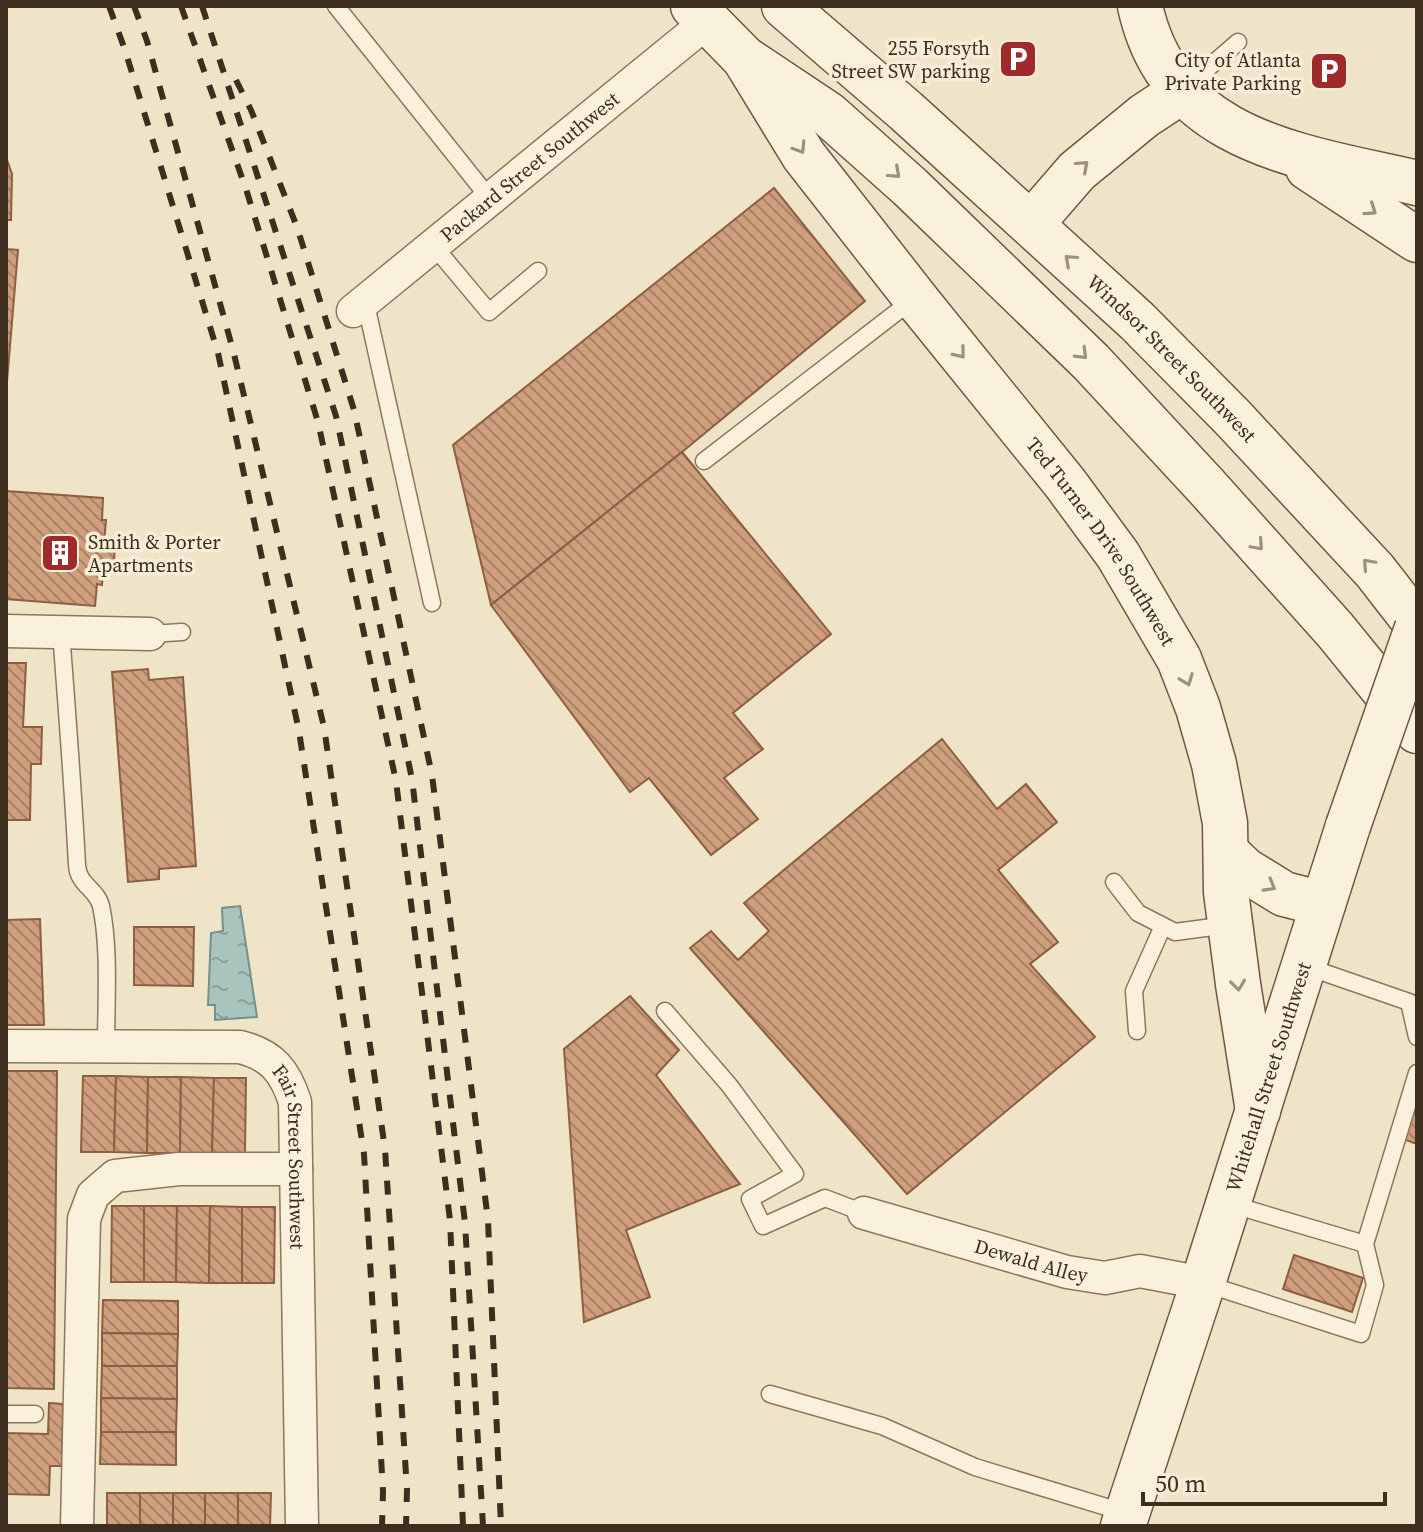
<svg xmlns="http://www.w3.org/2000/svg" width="1423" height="1532" font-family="'Source Serif 4',serif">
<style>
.water{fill:url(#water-ripples);stroke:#6f938a;stroke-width:2}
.building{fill:url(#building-back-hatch);stroke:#8d5f41;stroke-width:2}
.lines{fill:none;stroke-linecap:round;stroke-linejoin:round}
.lane-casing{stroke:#8d765c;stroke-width:19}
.street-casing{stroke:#8d765c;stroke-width:35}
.secondary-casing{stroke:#6f573f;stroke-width:47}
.lane{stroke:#faf1dc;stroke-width:16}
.street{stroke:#faf1dc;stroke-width:32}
.secondary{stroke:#faf1dc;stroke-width:44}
.rail{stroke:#3d2e20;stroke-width:6;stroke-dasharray:14 14;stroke-linecap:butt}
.secondary-bridge-casing{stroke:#6f573f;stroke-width:47;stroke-linecap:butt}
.secondary-bridge{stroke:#faf1dc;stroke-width:44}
.oneway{stroke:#9c907e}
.labels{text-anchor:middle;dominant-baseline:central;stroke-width:7;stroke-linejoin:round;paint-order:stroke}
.poi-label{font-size:20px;fill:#3d2e20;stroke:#f7eed8;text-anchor:end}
.street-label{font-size:20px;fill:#3d2e20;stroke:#f7eed8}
</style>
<defs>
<pattern id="water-ripples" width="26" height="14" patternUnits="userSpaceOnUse" patternTransform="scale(2)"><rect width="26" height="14" fill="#a9c4bc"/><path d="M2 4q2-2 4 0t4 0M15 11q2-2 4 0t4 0" fill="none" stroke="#8ba098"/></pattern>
<pattern id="building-back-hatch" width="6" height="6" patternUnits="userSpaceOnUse" patternTransform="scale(2)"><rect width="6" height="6" fill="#cf9f7d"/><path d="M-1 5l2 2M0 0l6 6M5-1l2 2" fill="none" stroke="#a98266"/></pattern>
</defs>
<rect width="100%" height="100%" fill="#f0e4c8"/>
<!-- water -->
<polygon class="water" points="240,906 257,1017 215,1020 215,1005 208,1005 211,933 223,931 222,908"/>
<!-- building -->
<g class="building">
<polygon points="6,157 12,174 11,220 6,220"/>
<polygon points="774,188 865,301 682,452 491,605 453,445"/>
<polygon points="6,249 18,250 6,394"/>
<polygon points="682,452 831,634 733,713 763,749 724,778 758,819 711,855 649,778 630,792 491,605"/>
<polygon points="6,491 103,498 102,520 106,520 104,543 115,543 114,563 104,562 102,585 97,584 95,606 6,599"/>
<polygon points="6,663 26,663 23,727 42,727 41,764 31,764 30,820 6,820"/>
<polygon points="148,669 149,680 183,677 196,866 159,869 159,879 128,882 112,672"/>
<polygon points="942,739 997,809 1026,784 1057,822 998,870 1058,942 1030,964 1095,1037 907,1194 690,948 711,931 738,960 769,931 744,903"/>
<polygon points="40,919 44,1025 6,1025 6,920"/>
<polygon points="134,927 194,927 193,986 134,985"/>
<polygon points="630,996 679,1050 656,1075 740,1184 626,1230 650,1297 584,1322 564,1049"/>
<polygon points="6,1071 57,1071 54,1389 6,1388"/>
<polygon points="83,1076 116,1076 114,1152 81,1152"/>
<polygon points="116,1076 148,1077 147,1153 114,1152"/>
<polygon points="148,1077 181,1077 180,1153 147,1153"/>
<polygon points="181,1077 214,1078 212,1153 180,1153"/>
<polygon points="214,1078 246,1078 245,1154 212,1153"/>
<polygon points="1414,1105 1417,1106 1417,1144 1403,1139"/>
<polygon points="112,1206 144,1206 144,1282 111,1282"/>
<polygon points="144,1206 177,1206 176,1282 144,1282"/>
<polygon points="177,1206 210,1206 209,1283 176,1282"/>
<polygon points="210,1206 242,1207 242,1283 209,1283"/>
<polygon points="242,1207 275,1207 274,1283 242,1283"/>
<polygon points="1294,1255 1363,1278 1352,1312 1283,1289"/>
<polygon points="103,1300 178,1301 178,1334 102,1333"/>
<polygon points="102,1333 178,1334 177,1366 102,1366"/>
<polygon points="102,1366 177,1366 177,1399 101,1398"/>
<polygon points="101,1398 177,1399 176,1432 101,1432"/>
<polygon points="49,1403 63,1404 62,1466 50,1466 49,1495 6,1494 6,1433 48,1434"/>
<polygon points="101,1432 176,1432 176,1465 100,1464"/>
<rect x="107" y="1493" width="33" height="33"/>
<rect x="140" y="1493" width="33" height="33"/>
<rect x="173" y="1493" width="32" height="33"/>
<rect x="205" y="1493" width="33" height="33"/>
<polygon points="238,1493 271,1493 270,1526 238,1526"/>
</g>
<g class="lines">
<!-- lane casing -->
<g class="lane-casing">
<g id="lane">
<polyline points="336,6 490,199"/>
<polyline points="1185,88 1238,42"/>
<polyline points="433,245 489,312 538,271"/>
<polyline points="365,300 432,603"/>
<polyline points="704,461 915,298"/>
<path d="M61,632c6,78 12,155 16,233 1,20 20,24 24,41 9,41 5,98 5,141"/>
<polyline points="150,634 182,632"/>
<polyline points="1114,882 1138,913 1175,932 1228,925"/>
<polyline points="1305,966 1409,1002 1417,1037"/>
<polyline points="665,1011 729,1085 795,1174 750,1199 763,1226 825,1198 864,1213"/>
<polyline points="1137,1031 1134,991 1163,926"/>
<polyline points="1230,1204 1365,1244"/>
<polyline points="1203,1283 1361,1334 1375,1285 1365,1244 1417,1073"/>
<polyline points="770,1394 882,1426 975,1467 1126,1513"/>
<polyline points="6,1414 35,1414"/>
</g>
</g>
<!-- street casing -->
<g class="street-casing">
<g id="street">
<path id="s1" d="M353,311l354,-289"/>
<polyline points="6,631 150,634"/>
<path id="s2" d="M6,1046l234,1c32,8 45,24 55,55l7,424"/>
<path id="s3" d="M864,1213l203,59 38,6 35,-7 63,12"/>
<polyline points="77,1526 84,1219 93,1195 115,1176 179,1169 296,1169"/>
</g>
</g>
<!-- secondary casing -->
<g class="secondary-casing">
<g id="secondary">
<polyline points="693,6 744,58 828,114 910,187 1091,362 1206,486 1335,630 1417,731"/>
<path id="s4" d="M784,6l122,105 231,210 96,97 142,153 42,54"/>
<path d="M1140,6c30,138 162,150 277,177"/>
<path id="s5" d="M744,58l60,98 116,148 145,179 53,72 61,104 19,49 16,56 11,59 1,69 12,92 20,127"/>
<polyline points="1308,168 1417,240"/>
<polyline points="1031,224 1077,171 1144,116 1182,91"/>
<polyline points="1226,852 1245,870 1284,894 1323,904"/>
<path id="s6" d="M1123,1526l80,-243 145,-457"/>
</g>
</g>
<!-- lane -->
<use href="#lane" class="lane"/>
<!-- street -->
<use href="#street" class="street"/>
<!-- secondary -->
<use href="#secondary" class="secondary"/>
<!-- rail -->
<g class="rail">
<polyline points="109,6 125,50 218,353 299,731 364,1154 383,1492 382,1526"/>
<polyline points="134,6 147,41 233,350 324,727 385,1149 407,1490 406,1526"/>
<polyline points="181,6 246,189 318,422 396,781 450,1220 463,1526"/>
<polyline points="202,6 336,416 412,779 465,1223 483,1526"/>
<polyline points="236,80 251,110 297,227 354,410 432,775 488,1220 501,1526"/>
</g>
<!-- secondary-bridge casing -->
<g class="secondary-bridge-casing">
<polyline id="secondary-bridge" points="1348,826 1417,628"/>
</g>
<!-- secondary-bridge -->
<use href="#secondary-bridge" class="secondary-bridge"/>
</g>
<!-- one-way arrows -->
<defs><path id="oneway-chevron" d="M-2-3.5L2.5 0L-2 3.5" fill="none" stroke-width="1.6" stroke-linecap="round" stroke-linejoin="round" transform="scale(2)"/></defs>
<g class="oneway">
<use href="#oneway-chevron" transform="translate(800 148) rotate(58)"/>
<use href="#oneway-chevron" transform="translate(1083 166) rotate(-42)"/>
<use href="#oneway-chevron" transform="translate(895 173) rotate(42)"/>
<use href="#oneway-chevron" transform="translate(1371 210) rotate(34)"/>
<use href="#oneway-chevron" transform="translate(1070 260) rotate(-138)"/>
<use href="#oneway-chevron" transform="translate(960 353) rotate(51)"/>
<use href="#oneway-chevron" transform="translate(1082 354) rotate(45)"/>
<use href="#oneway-chevron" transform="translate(1258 545) rotate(48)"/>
<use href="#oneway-chevron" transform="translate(1368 564) rotate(-132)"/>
<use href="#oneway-chevron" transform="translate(1187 680) rotate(69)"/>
<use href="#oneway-chevron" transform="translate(1270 886) rotate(30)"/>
<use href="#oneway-chevron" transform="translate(1238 985) rotate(83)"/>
</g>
<!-- icons -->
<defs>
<g id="parking-square" transform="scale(2)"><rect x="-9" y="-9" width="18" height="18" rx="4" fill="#9e2a2b" stroke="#f7eed8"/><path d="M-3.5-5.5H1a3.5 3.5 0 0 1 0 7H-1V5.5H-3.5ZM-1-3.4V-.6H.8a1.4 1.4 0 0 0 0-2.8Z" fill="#fff"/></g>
<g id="building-square" transform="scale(2)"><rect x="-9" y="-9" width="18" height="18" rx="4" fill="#9e2a2b" stroke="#f7eed8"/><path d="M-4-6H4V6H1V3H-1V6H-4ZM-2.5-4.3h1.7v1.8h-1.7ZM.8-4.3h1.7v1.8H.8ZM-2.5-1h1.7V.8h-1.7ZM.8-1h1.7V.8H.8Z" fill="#fff"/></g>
</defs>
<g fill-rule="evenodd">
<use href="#parking-square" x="1018" y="59"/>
<use href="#parking-square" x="1329" y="71"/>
<use href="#building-square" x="60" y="553"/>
</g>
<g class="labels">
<!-- poi labels -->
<g class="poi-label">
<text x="990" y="48">255 Forsyth<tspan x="990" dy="23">Street SW parking</tspan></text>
<text x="1301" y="60">City of Atlanta<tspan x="1301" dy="23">Private Parking</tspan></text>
<text x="88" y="542" text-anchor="start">Smith &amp; Porter<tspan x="88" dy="23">Apartments</tspan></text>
</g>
<!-- street labels -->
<g class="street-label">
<text stroke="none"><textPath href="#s1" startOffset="228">Packard Street Southwest</textPath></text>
<text stroke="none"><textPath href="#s4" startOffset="524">Windsor Street Southwest</textPath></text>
<text stroke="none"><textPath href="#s5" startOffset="602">Ted Turner Drive Southwest</textPath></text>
<text stroke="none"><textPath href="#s6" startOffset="472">Whitehall Street Southwest</textPath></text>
<text stroke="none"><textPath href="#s2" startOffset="370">Fair Street Southwest</textPath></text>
<text stroke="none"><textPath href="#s3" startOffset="174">Dewald Alley</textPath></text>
</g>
</g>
<!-- border -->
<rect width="1423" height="1532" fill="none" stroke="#3d2e20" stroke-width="16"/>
<!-- scale -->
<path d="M1143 1492v12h242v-12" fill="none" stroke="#3d2e20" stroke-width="4"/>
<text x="1155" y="1492" font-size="24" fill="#3d2e20" stroke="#f7eed8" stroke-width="6" paint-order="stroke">50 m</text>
</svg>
